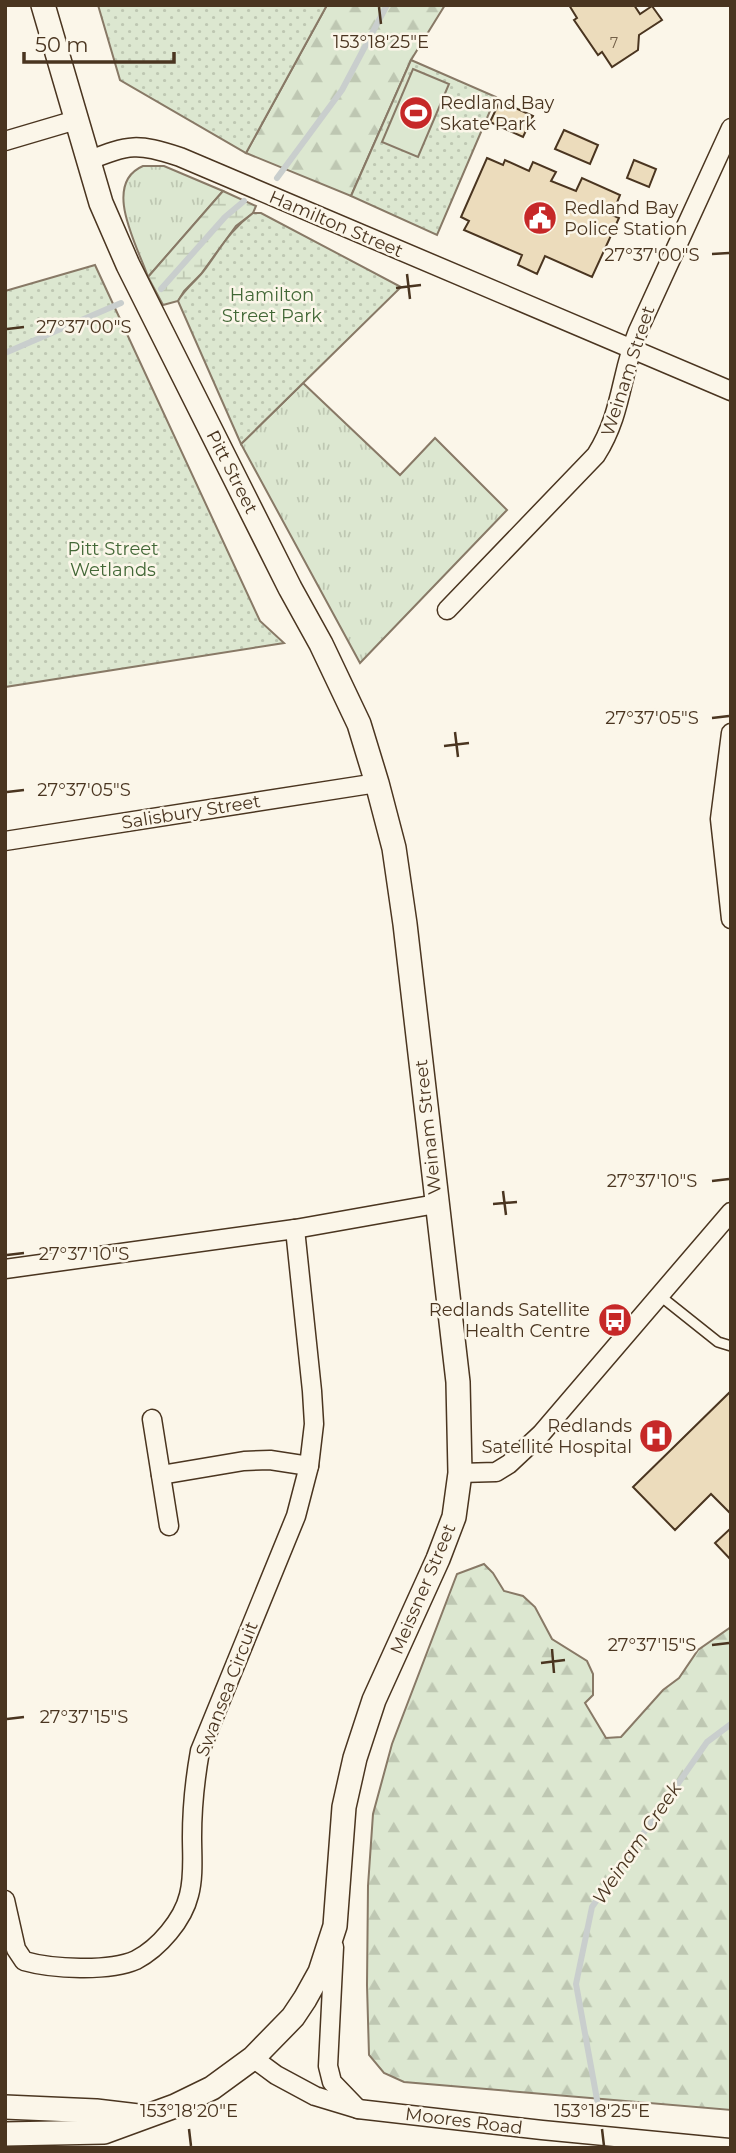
<svg xmlns="http://www.w3.org/2000/svg" width="736" height="2153" font-family="Montserrat,sans-serif">
<style>
.grass{fill:url(#grass-tufts);stroke:#887966;stroke-width:2}
.forest{fill:url(#forest-firs);stroke:#887966;stroke-width:2}
.wetland{fill:url(#wetland-marsh);stroke:#887966;stroke-width:2}
.park{fill:url(#park-dots);stroke:#887966;stroke-width:2}
.pitch{fill:#dce7d0;stroke:#887966;stroke-width:2}
.lines{fill:none;stroke-linecap:round;stroke-linejoin:round}
.stream{stroke:#c9cecd;stroke-width:6}
.building{fill:#ecdcbc;stroke:#4a3520;stroke-width:2}
.service-casing{stroke:#4a3520;stroke-width:12}
.minor-casing{stroke:#4a3520;stroke-width:21}
.tertiary-casing{stroke:#4a3520;stroke-width:26}
.service{stroke:#fbf6e9;stroke-width:9}
.minor{stroke:#fbf6e9;stroke-width:18}
.tertiary{stroke:#fbf6e9;stroke-width:23}
.ticks{fill:none;stroke:#4a3520;stroke-width:2.5}
.labels{text-anchor:middle;dominant-baseline:central;stroke-width:5;stroke-linejoin:round;paint-order:stroke}
.number-label{font-size:14px;fill:#725f47}
.poi-label{font-size:18px;fill:#4a3520;stroke:#fbf6e9;text-anchor:start}
.street-label{font-size:18px;fill:#4a3520;stroke:#fbf6e9}
.park-label{font-size:18px;fill:#436837;stroke:#fbf6e9}
.water-label{font-size:19px;font-style:italic;fill:#4a3520;stroke:#fbf6e9}
.ticks-label{font-size:18px;text-anchor:middle;fill:#4a3520;stroke:#fbf6e9;stroke-width:5;stroke-linejoin:round;paint-order:stroke}
</style>
<defs>
<pattern id="grass-tufts" width="24" height="20" patternUnits="userSpaceOnUse" patternTransform="scale(1.75)"><rect width="24" height="20" fill="#dce7d0"/><path d="M3 7l-1-3M5 7V3M7 7l1-3M15 17l-1-3M17 17v-4M19 17l1-3" fill="none" stroke="#bec7b2"/></pattern>
<pattern id="forest-firs" width="22" height="20" patternUnits="userSpaceOnUse" patternTransform="scale(1.75)"><rect width="22" height="20" fill="#dce7d0"/><path d="M5 1l3.5 6h-7zM16 11l3.5 6h-7z" fill="#bec7b2"/></pattern>
<pattern id="wetland-marsh" width="20" height="14" patternUnits="userSpaceOnUse" patternTransform="scale(1.75)"><rect width="20" height="14" fill="#dce7d0"/><path d="M1 5h8M5 5V1M11 12h8M15 12V8" fill="none" stroke="#bec7b2"/></pattern>
<pattern id="park-dots" width="8" height="8" patternUnits="userSpaceOnUse" patternTransform="scale(1.75)"><rect width="8" height="8" fill="#dce7d0"/><path d="M2 2h.1M6 6h.1" fill="none" stroke="#bec7b2" stroke-width="1.8" stroke-linecap="round"/></pattern>
</defs>
<rect width="100%" height="100%" fill="#fbf6e9"/>
<!-- grass -->
<g class="grass">
<path d="M143,166h21l59,25 -75,86c-10,-30 -47,-93 -5,-111z"/>
<polygon points="303,383 400,475 435,438 507,510 360,663 241,444"/>
</g>
<!-- forest -->
<g class="forest">
<polygon points="327,5 445,5 411,60 351,196 246,153"/>
<polygon points="484,1564 493,1573 504,1591 523,1596 535,1607 552,1639 587,1661 593,1674 593,1695 585,1703 606,1738 621,1737 663,1690 679,1678 698,1650 731,1627 731,2110 404,2082 384,2073 369,2055 367,1985 368,1886 373,1814 392,1744 457,1574"/>
</g>
<!-- wetland -->
<polygon class="wetland" points="223,191 256,206 253,213 236,226 201,274 184,291 178,301 163,305 148,277"/>
<!-- park -->
<g class="park">
<polygon points="98,5 327,5 246,153 120,80"/>
<polygon points="411,60 496,97 437,235 351,196"/>
<path d="M253,213h8l140,74 -160,157 -63,-143c7,-12 17,-19 25,-29 18,-24 26,-41 50,-59z"/>
<polygon points="95,265 260,621 284,643 5,687 5,291"/>
</g>
<!-- pitch -->
<polygon class="pitch" points="413,69 449,84 418,157 382,142"/>
<g class="lines">
<!-- stream -->
<g class="stream">
<polyline points="277,178 342,90 387,5"/>
<polyline points="161,289 225,217 244,201"/>
<polyline points="5,353 121,303"/>
<polyline points="598,2105 576,1984 592,1907 707,1742 731,1724"/>
</g>
</g>
<!-- building -->
<g class="building">
<polygon points="569,5 634,5 640,14 652,6 662,20 639,35 638,50 612,67 602,52 598,55 574,20 577,18"/>
<polygon points="500,101 533,116 523,137 490,122"/>
<polygon points="564,130 598,145 590,164 555,149"/>
<polygon points="487,158 503,165 505,160 529,171 533,162 556,172 551,181 576,191 582,178 620,195 612,215 619,218 592,277 545,256 537,274 518,265 522,255 464,230 469,221 461,217"/>
<polygon points="634,160 656,169 649,187 627,178"/>
<polygon points="731,1391 731,1514 711,1494 675,1530 633,1487"/>
<polygon points="731,1528 731,1560 715,1543"/>
</g>
<g class="lines">
<!-- service casing -->
<g class="service-casing">
<polyline id="service" points="659,1295 718,1342 731,1346"/>
</g>
<!-- minor casing -->
<g class="minor-casing">
<g id="minor">
<polyline points="5,141 76,120"/>
<path d="M87,161c44,-17 49,-18 93,-4l551,234"/>
<path d="M447,610l149,-155c27,-43 24,-80 42,-124l93,-203"/>
<polyline points="731,733 720,819 731,919"/>
<polyline points="5,841 377,783"/>
<polyline points="5,1269 295,1229 436,1204"/>
<polyline points="152,1419 169,1526"/>
<polyline points="460,1473 496,1472 509,1464 541,1434 731,1212"/>
<polyline points="161,1475 244,1461 270,1460 309,1466"/>
<path d="M5,1900l11,49 8,12c28,8 85,11 112,-1 23,-12 47,-40 53,-65 5,-19 3,-39 3,-58 0,-29 3,-58 8,-86l96,-235 13,-50 5,-42 -2,-33 -17,-162"/>
<polyline points="334,1947 328,2066 332,2082 358,2109"/>
<polyline points="253,2058 276,2075 315,2096 358,2109 542,2130 729,2148"/>
</g>
</g>
<!-- tertiary casing -->
<g class="tertiary-casing">
<g id="tertiary">
<polyline points="5,2107 96,2111 138,2116"/>
<polyline points="5,2134 104,2132 175,2106 212,2088 253,2058 293,2017 305,1999 320,1972 335,1926 344,1807 355,1758 374,1700 438,1559 454,1517 460,1473 458,1382 405,924 394,848 377,783 359,724 321,644 290,588 128,265 101,203 43,5"/>
</g>
</g>
<!-- service -->
<use href="#service" class="service"/>
<!-- minor -->
<use href="#minor" class="minor"/>
<!-- tertiary -->
<use href="#tertiary" class="tertiary"/>
</g>
<!-- ticks -->
<path class="ticks" d="M379,7l2,17M712,254l17,-1M407,274l3,25M396,288l25,-3M7,329l17,-2M712,718l17,-2M455,732l3,25M444,746l25,-3M7,792l17,-2M712,1181l17,-2M503,1191l3,24M493,1204l24,-2M7,1255l17,-2M712,1645l17,-2M552,1649l2,24M541,1663l24,-3M7,1719l17,-2M189,2129l2,17M602,2129l2,17"/>
<!-- icons -->
<defs>
<g id="stadium-disc" transform="scale(1.75)"><circle r="9.5" fill="#c62828" stroke="#fbf6e9"/><path d="M0-5a6.5 5 0 1 0 0 10a6.5 5 0 1 0 0-10ZM-3.5-1.8h7v3.6h-7Z" fill="#fff"/></g>
<g id="civic-disc" transform="scale(1.75)"><circle r="9.5" fill="#c62828" stroke="#fbf6e9"/><path d="M-.6-6.5H3V-4.5H.6V-3L4-1V1h2V6H-6V1h2V-1L-.6-3ZM-1.2 2.5V6h2.4V2.5Z" fill="#fff"/></g>
<g id="bus-disc" transform="scale(1.75)"><circle r="9.5" fill="#c62828" stroke="#fbf6e9"/><path d="M-5-6H5V4H4V6H2V4H-2V6H-4V4H-5ZM-3.5-4V0h7V-4ZM-3.5 1.2v1.5H-2V1.2ZM2 1.2v1.5H3.5V1.2Z" fill="#fff"/></g>
<g id="hospital-disc" transform="scale(1.75)"><circle r="9.5" fill="#c62828" stroke="#fbf6e9"/><path d="M-5-5h3v3.5h4V-5h3V5h-3V1.5h-4V5h-3Z" fill="#fff"/></g>
</defs>
<g fill-rule="evenodd">
<use href="#stadium-disc" x="416" y="113"/>
<use href="#civic-disc" x="540" y="218"/>
<use href="#bus-disc" x="615" y="1320"/>
<use href="#hospital-disc" x="656" y="1436"/>
</g>
<g class="labels">
<!-- number labels -->
<g class="number-label">
<text x="614" y="43">7</text>
</g>
<!-- poi labels -->
<g class="poi-label">
<text x="440" y="103">Redland Bay<tspan x="440" dy="21">Skate Park</tspan></text>
<text x="564" y="208">Redland Bay<tspan x="564" dy="21">Police Station</tspan></text>
<text x="590" y="1310" text-anchor="end">Redlands Satellite<tspan x="590" dy="21">Health Centre</tspan></text>
<text x="632" y="1426" text-anchor="end">Redlands<tspan x="632" dy="21">Satellite Hospital</tspan></text>
</g>
<!-- street labels -->
<g class="street-label">
<text transform="translate(336 224) rotate(23)">Hamilton Street</text>
<text transform="translate(628 371) rotate(-72)">Weinam Street</text>
<text transform="translate(232 472) rotate(63)">Pitt Street</text>
<text transform="translate(191 812) rotate(-9)">Salisbury Street</text>
<text transform="translate(428 1127) rotate(-96)">Weinam Street</text>
<text transform="translate(423 1589) rotate(-67)">Meissner Street</text>
<text transform="translate(227 1689) rotate(-69)">Swansea Circuit</text>
<text transform="translate(464 2121) rotate(7)">Moores Road</text>
</g>
<!-- park labels -->
<g class="park-label">
<text x="272" y="295">Hamilton<tspan x="272" dy="21">Street Park</tspan></text>
<text x="113" y="549">Pitt Street<tspan x="113" dy="21">Wetlands</tspan></text>
</g>
<!-- water labels -->
<g class="water-label">
<text transform="translate(637 1843) rotate(-56)">Weinam Creek</text>
</g>
</g>
<g class="ticks-label">
<text x="381" y="48">153°18'25"E</text>
<text x="652" y="261">27°37'00"S</text>
<text x="84" y="333">27°37'00"S</text>
<text x="652" y="724">27°37'05"S</text>
<text x="84" y="796">27°37'05"S</text>
<text x="652" y="1187">27°37'10"S</text>
<text x="84" y="1260">27°37'10"S</text>
<text x="652" y="1651">27°37'15"S</text>
<text x="84" y="1723">27°37'15"S</text>
<text x="189" y="2117">153°18'20"E</text>
<text x="602" y="2117">153°18'25"E</text>
</g>
<!-- border -->
<rect width="736" height="2153" fill="none" stroke="#4a3520" stroke-width="14"/>
<!-- scale -->
<path d="M24 52v10h150v-10" fill="none" stroke="#4a3520" stroke-width="3.5"/>
<text x="35" y="52" font-size="21" fill="#4a3520" stroke="#fbf6e9" stroke-width="5" paint-order="stroke">50 m</text>
</svg>
